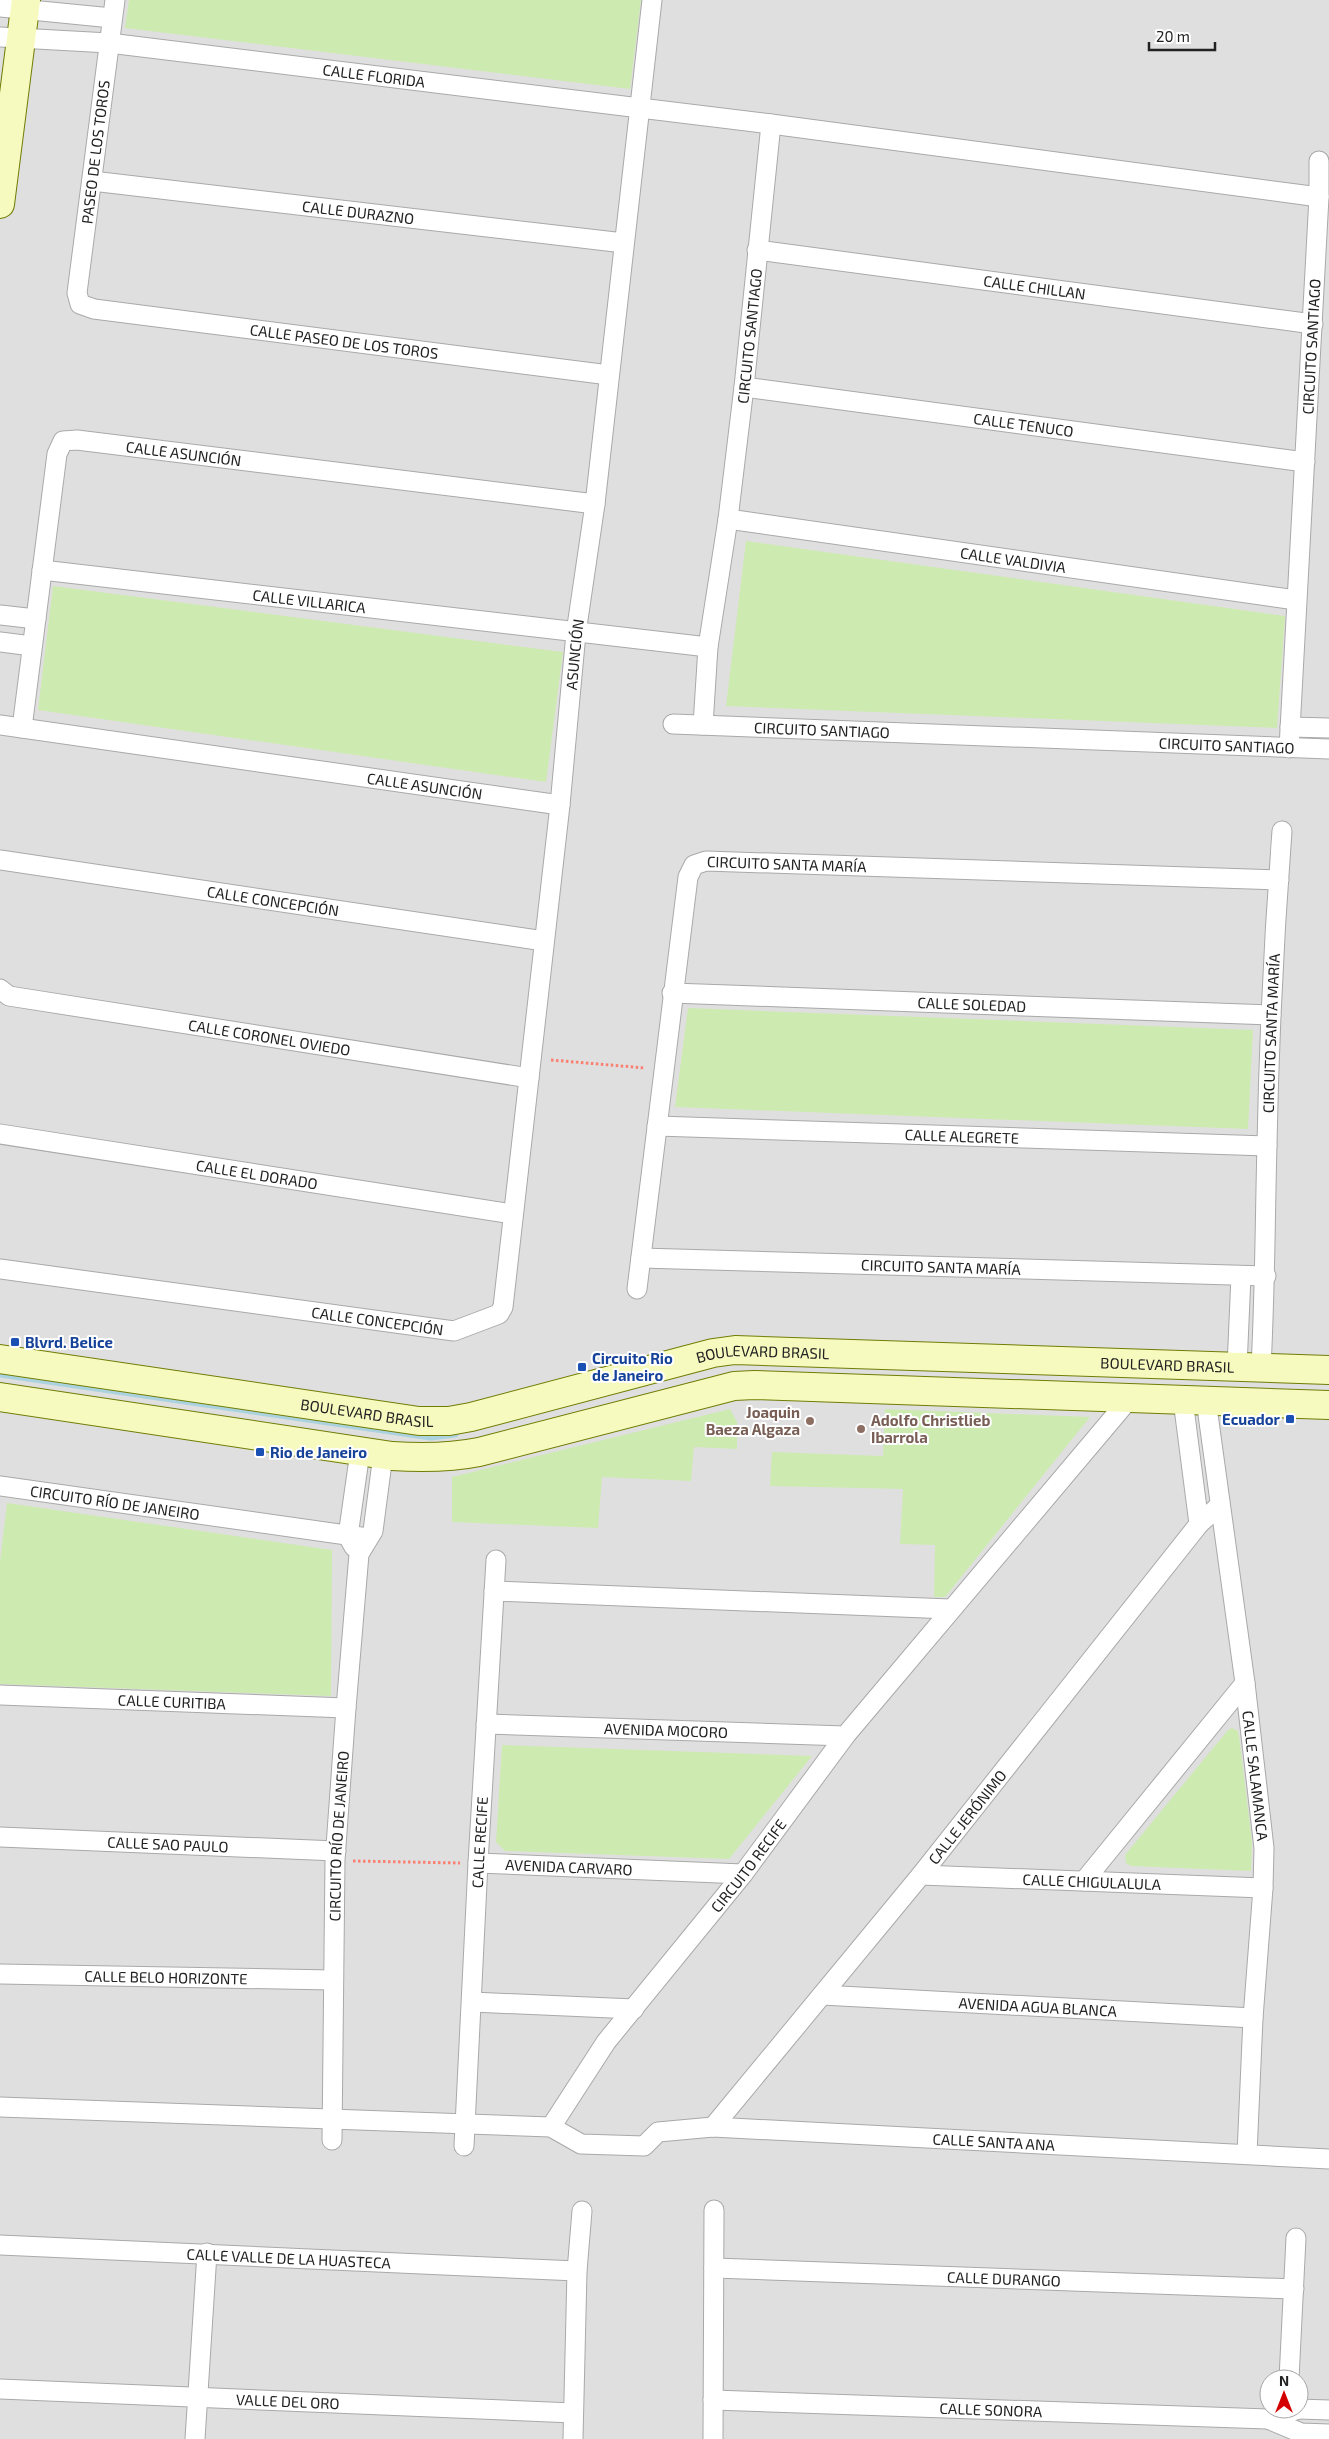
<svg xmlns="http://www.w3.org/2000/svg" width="1329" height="2439" font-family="'Exo 2',sans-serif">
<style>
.residential{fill:#e0dfdf;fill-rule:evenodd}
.grass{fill:#cdebb0}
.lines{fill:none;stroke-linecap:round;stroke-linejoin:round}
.stream{stroke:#aad3df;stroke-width:7}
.street-casing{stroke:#a9a9a9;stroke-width:21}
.secondary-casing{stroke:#707d05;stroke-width:30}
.path{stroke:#fa8072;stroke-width:3;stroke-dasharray:2.5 2.5;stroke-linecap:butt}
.street{stroke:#fff;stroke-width:19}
.secondary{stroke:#f7fabf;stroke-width:28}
.transit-dot{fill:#1a4fb4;stroke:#fff;stroke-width:2}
.education-dot{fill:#8d6e63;stroke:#fff;stroke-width:2}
.labels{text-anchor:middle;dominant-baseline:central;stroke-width:4;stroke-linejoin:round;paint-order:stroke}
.street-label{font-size:15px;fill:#222;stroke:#fff}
.transit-label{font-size:15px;font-weight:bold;fill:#164399;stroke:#fff;text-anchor:start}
.education-label{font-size:15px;font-weight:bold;fill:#785e54;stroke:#fff;text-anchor:end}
</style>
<rect width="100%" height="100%" fill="#f2efe9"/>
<!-- residential -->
<path class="residential" d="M0,0h1329v2439h-1329zM1269,2379h30v30h-30z"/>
<!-- grass -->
<g class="grass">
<polygon points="129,0 641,0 630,89 125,28"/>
<polygon points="746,541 1285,616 1277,728 726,706"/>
<polygon points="53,586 563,652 546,782 38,710"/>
<polygon points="688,1008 1253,1030 1248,1129 675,1107"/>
<polygon points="730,1409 737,1422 737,1449 694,1447 691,1481 602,1477 598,1528 452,1522 452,1477"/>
<polygon points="885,1409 1090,1417 945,1597 934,1597 935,1545 900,1544 903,1489 770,1486 772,1452 883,1456"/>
<polygon points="7,1503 332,1550 331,1696 0,1684 0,1562"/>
<polygon points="1232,1728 1238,1731 1239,1736 1252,1842 1251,1871 1131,1866 1126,1863 1125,1855 1228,1730"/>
<polygon points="502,1745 812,1756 729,1859 505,1851 496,1842"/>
</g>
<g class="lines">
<!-- stream -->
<polyline class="stream" points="0,1374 431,1437 455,1434"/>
<!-- street casing -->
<g class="street-casing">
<g id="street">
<path id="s1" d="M115,0l-38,293 3,11 14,5 515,66"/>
<polyline points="0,7 112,18"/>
<path id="s2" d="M0,37l109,6 662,81 548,73"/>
<path id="s3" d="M92,181l532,62"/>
<path id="s4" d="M757,250l556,74"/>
<path id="s5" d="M744,387l561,75"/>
<path id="s6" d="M728,519l568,81"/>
<path id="s7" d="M42,570l666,77"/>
<polyline points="0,615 36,619"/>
<polyline points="0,642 32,646"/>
<path id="s8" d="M673,724l656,25"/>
<path id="s9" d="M0,725l560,80"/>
<path id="s10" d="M703,725l5,-78 20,-128 16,-132 27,-263"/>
<polyline points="1290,727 1329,728"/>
<path id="s11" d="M22,728l35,-274 6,-13 14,-1 518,64"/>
<path id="s12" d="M1289,748l30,-551v-36"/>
<path id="s13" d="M0,860l544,81"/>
<path id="s14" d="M0,989l9,7 520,82"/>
<path id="s15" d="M672,993l599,22"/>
<path id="s16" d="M657,1126l610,20"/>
<path id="s17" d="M0,1134l513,80"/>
<path id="s18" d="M641,1258l625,18"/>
<path id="s19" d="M0,1269l454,62 45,-17 4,-7 57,-502 16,-172 19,-129 57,-504"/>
<path id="s20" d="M637,1289l51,-412 6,-12 12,-4 573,19"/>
<polyline points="1237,1367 1241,1276"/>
<path id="s21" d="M1261,1367c4,-74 4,-148 6,-223 2,-104 7,-209 15,-313"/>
<polyline points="1183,1400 1199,1524"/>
<path id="s22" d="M1206,1400l39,283 19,165 -1,40 -10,130 -6,136"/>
<path id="s23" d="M0,1486l368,52"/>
<polyline points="354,1547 348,1536 360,1452"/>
<polyline points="494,1591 950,1609"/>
<path id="s24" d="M0,1695l346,13"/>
<path id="s25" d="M486,1724l359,12"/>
<path id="s26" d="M0,1837l336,14"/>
<path id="s27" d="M478,1863l265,11"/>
<path id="s28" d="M921,1875l342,13"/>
<polyline points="1084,1881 1245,1683"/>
<path id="s29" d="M0,1974l332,6"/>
<path id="s30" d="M822,1995l431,23"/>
<polyline points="472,2002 634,2009"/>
<path id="s31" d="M0,2107l551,20 30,17 63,2 14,-14 55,-5 616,32"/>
<path id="s32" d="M551,2127l55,-85 137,-168 102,-138 285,-338"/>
<path id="s33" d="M713,2127l208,-252 278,-351 21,-19"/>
<path id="s34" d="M332,2140l3,-280 11,-152 13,-154 14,-23 10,-76"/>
<path id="s35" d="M464,2146l14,-283 18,-303"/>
<path id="s36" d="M0,2245l577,26"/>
<path id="s37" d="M714,2268l580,21"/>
<polyline points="1289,2379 1296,2238"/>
<path id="s38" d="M0,2389l573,24"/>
<path id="s39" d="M713,2400l555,19 31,-10"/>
<polyline points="1299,2409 1329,2410"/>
<polyline points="1268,2419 1301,2433 1329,2434"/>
<polyline points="195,2439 207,2253"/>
<polyline points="573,2439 577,2271 582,2211"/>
<polyline points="713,2439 714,2210"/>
</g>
</g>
<!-- secondary casing -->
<g class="secondary-casing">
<g id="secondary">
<polyline points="0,204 26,0"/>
<path id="s40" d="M0,1359l419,62h30l22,-4 242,-64 22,-3 594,20"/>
<path d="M0,1397l392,59c30,2 57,2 87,-4l255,-66 20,-1 575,20"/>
</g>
</g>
<!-- path -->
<g class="path">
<polyline points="551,1060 645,1068"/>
<polyline points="353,1861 460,1863"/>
</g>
<!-- street -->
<use href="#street" class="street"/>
<!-- secondary -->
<use href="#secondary" class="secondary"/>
</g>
<!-- markers -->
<g class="transit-dot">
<rect x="10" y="1337" width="10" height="10" rx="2.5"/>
<rect x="577" y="1362" width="10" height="10" rx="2.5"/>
<rect x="1285" y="1414" width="10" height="10" rx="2.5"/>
<rect x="255" y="1447" width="10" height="10" rx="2.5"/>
</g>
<g class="education-dot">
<circle cx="810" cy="1421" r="5"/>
<circle cx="861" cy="1429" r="5"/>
</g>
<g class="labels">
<!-- street labels -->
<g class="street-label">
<text stroke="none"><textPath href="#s2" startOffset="376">CALLE FLORIDA</textPath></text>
<text transform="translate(95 152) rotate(-83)">PASEO DE LOS TOROS</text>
<text stroke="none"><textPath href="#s3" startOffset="268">CALLE DURAZNO</textPath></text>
<text stroke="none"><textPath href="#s4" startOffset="280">CALLE CHILLAN</textPath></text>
<text stroke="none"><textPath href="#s10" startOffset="392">CIRCUITO SANTIAGO</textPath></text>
<text stroke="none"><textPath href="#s1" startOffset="574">CALLE PASEO DE LOS TOROS</textPath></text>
<text stroke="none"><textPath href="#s12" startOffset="402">CIRCUITO SANTIAGO</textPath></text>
<text stroke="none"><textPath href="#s5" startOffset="282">CALLE TENUCO</textPath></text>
<text stroke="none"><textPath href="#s11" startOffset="412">CALLE ASUNCIÓN</textPath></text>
<text stroke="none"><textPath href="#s6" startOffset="288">CALLE VALDIVIA</textPath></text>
<text stroke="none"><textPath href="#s7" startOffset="269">CALLE VILLARICA</textPath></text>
<text stroke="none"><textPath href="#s19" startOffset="1171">ASUNCIÓN</textPath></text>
<text stroke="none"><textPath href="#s8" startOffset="149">CIRCUITO SANTIAGO</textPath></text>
<text stroke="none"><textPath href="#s8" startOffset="554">CIRCUITO SANTIAGO</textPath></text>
<text stroke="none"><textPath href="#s9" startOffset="429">CALLE ASUNCIÓN</textPath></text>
<text stroke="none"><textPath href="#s20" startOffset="522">CIRCUITO SANTA MARÍA</textPath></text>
<text stroke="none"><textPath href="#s13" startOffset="276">CALLE CONCEPCIÓN</textPath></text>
<text stroke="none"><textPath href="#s15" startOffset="300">CALLE SOLEDAD</textPath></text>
<text stroke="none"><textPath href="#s21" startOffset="334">CIRCUITO SANTA MARÍA</textPath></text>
<text stroke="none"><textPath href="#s14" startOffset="275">CALLE CORONEL OVIEDO</textPath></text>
<text stroke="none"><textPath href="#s16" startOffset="305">CALLE ALEGRETE</textPath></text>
<text stroke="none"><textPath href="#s17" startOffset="260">CALLE EL DORADO</textPath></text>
<text stroke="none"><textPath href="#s18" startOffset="300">CIRCUITO SANTA MARÍA</textPath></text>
<text stroke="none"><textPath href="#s19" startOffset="381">CALLE CONCEPCIÓN</textPath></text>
<text stroke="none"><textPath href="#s40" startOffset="776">BOULEVARD BRASIL</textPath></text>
<text stroke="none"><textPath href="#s40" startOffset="1181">BOULEVARD BRASIL</textPath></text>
<text stroke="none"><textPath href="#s40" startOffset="371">BOULEVARD BRASIL</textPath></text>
<text stroke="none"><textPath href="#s23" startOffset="116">CIRCUITO RÍO DE JANEIRO</textPath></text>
<text stroke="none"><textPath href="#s24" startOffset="172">CALLE CURITIBA</textPath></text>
<text stroke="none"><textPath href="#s25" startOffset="180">AVENIDA MOCORO</textPath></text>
<text stroke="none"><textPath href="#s22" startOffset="379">CALLE SALAMANCA</textPath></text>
<text stroke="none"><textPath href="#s33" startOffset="401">CALLE JERÓNIMO</textPath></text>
<text stroke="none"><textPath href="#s34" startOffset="304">CIRCUITO RÍO DE JANEIRO</textPath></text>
<text stroke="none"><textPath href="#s35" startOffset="304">CALLE RECIFE</textPath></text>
<text stroke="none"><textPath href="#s26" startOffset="168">CALLE SAO PAULO</textPath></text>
<text stroke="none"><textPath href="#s32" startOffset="328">CIRCUITO RECIFE</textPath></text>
<text stroke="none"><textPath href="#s27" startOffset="91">AVENIDA CARVARO</textPath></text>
<text stroke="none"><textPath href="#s28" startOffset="171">CALLE CHIGULALULA</textPath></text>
<text stroke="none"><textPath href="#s29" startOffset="166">CALLE BELO HORIZONTE</textPath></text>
<text stroke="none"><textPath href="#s30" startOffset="216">AVENIDA AGUA BLANCA</textPath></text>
<text stroke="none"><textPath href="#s31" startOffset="1005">CALLE SANTA ANA</textPath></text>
<text stroke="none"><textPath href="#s36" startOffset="289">CALLE VALLE DE LA HUASTECA</textPath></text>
<text stroke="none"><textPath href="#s37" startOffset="290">CALLE DURANGO</textPath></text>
<text stroke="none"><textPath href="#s38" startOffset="288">VALLE DEL ORO</textPath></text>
<text stroke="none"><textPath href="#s39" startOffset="278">CALLE SONORA</textPath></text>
</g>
<!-- transit labels -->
<g class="transit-label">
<text x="25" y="1342">Blvrd. Belice</text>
<text x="592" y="1358">Circuito Rio<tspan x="592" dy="17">de Janeiro</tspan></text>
<text x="1280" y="1419" text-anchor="end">Ecuador</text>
<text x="270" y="1452">Rio de Janeiro</text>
</g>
<!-- education labels -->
<g class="education-label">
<text x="800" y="1412">Joaquin<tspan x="800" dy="17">Baeza Algaza</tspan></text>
<text x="871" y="1420" text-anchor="start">Adolfo Christlieb<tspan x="871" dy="17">Ibarrola</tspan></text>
</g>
</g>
<!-- north arrow -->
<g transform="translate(1284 2394)"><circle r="24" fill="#ffffff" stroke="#a7a7a7"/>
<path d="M0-4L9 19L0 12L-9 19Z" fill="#d40000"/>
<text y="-8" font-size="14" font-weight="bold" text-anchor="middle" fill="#222222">N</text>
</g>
<!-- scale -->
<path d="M1149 42v8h66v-8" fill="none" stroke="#222222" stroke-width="2.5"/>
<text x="1156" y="42" font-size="15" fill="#222222" stroke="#ffffff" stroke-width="4" paint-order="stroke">20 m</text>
</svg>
